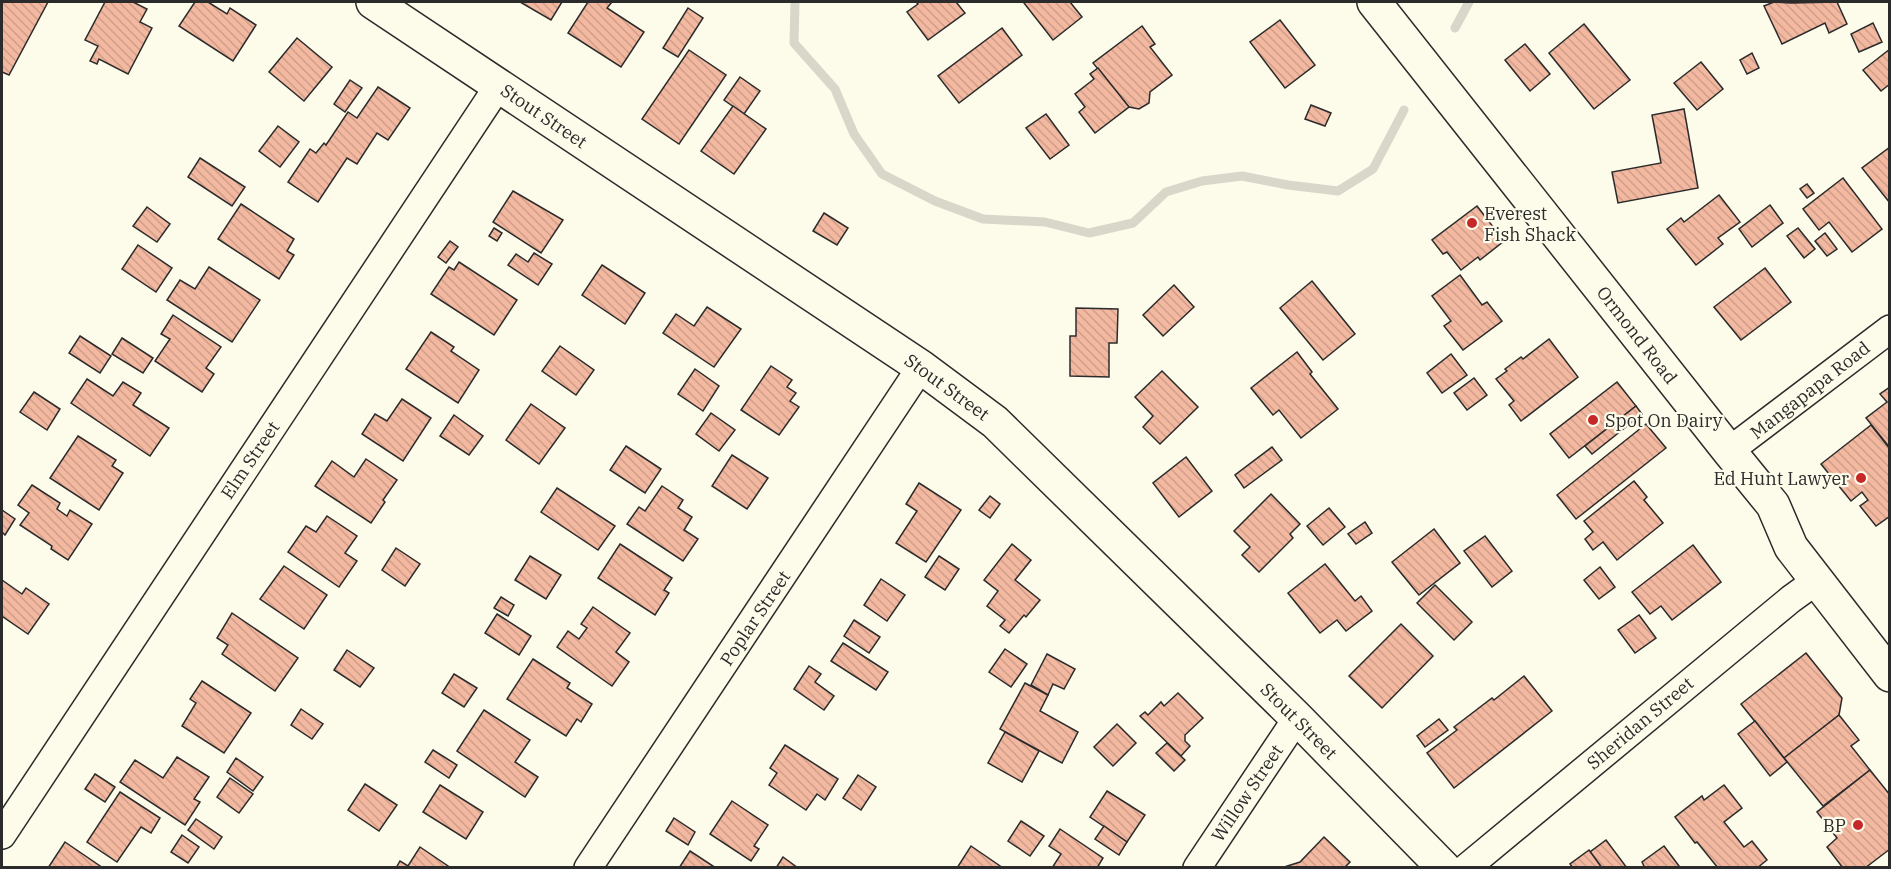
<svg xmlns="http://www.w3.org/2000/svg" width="1891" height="869" font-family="'IBM Plex Serif',serif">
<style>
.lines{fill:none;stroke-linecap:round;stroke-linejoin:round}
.stream{stroke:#d8d7c9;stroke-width:9}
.building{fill:url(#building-back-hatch);stroke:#2b2b2b;stroke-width:1.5}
.street-casing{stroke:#2b2b2b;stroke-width:30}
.secondary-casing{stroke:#2b2b2b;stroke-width:36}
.street{stroke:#fdfbea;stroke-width:27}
.secondary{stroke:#fdfbea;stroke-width:33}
.poi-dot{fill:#c62828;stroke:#fdfbea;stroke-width:2}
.labels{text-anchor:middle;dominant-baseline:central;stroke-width:4.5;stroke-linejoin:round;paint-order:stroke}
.street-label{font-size:18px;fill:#2b2b2b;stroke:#fdfbea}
.poi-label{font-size:18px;fill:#2b2b2b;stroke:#fdfbea;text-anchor:start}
</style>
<defs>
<pattern id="building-back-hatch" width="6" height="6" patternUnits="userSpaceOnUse" patternTransform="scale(1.5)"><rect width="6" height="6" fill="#f2b8a0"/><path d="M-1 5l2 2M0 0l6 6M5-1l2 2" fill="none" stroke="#d09e8a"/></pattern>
</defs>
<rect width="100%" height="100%" fill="#fdfbea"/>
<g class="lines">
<!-- stream -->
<g class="stream">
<polyline points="795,2 794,43 835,89 854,134 882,174 935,201 983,219 1045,222 1089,233 1133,223 1166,192 1202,181 1242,176 1288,185 1338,191 1373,169 1404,110"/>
<polyline points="1455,28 1469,2"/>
</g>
</g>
<!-- building -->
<g class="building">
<polygon points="2,2 48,2 9,75 2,72"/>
<polygon points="105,2 133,2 147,9 140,22 152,28 128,74 99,59 97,64 90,61 98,46 85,40"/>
<polygon points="195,2 208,2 227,14 230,8 256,25 233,61 179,26"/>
<polygon points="520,2 562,2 551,20"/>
<polygon points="588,2 612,2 607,8 644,32 621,67 568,33"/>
<polygon points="916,2 956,2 965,13 928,40 907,12 918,4"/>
<polygon points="1026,2 1070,2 1082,17 1053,40 1024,3"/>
<polygon points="1774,2 1791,3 1837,2 1847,24 1829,33 1825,23 1782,44 1764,6"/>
<polygon points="688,8 703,18 678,57 663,48"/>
<polygon points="1280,20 1315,65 1285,88 1250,42"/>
<polygon points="1873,23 1882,42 1859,52 1851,34"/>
<polygon points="1584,24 1630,80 1594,109 1549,53"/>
<polygon points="1142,26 1155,44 1150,47 1172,75 1150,92 1149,103 1139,109 1129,107 1093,63"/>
<polygon points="1002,28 1022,55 959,103 938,76"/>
<polygon points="297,38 332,67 304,101 269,72"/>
<polygon points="1525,44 1550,74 1530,91 1505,60"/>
<polygon points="1890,49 1890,84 1881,91 1863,70"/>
<polygon points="689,50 726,75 679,144 642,119"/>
<polygon points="1752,53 1759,68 1747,74 1740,60"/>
<polygon points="1701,62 1723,89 1697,110 1674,83"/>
<polygon points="1098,68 1129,107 1095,133 1079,112 1085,107 1075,94 1094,79 1090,74"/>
<polygon points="740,77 760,91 744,114 724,100"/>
<polygon points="350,80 362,88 345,112 334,104"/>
<polygon points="378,87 410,108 388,140 377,133 357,164 347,158 318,202 288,182 310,149 316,153 324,143 326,145 348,112 357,118"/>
<polygon points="1311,105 1331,113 1325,126 1305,119"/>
<polygon points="733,106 766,129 734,174 701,151"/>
<polygon points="1684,109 1698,188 1618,203 1612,172 1661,163 1652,115"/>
<polygon points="1046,114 1069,145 1050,159 1026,128"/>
<polygon points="278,126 299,142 280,167 259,151"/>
<polygon points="1890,147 1890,203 1862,168"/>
<polygon points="200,158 245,187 232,206 188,177"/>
<polygon points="1843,178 1882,229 1852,252 1829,222 1819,230 1803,209"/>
<polygon points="1807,184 1814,193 1807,198 1800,189"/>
<polygon points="513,191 563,220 541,253 493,222"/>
<polygon points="1719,195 1740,222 1718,238 1723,244 1696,265 1667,229 1681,218 1684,222"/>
<polygon points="241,204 294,239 287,251 294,255 279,279 218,239"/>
<polygon points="1770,205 1783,223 1752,247 1739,229"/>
<polygon points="1477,206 1504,241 1480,260 1478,257 1461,270 1447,252 1443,254 1432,240"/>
<polygon points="147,207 170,224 157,242 133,226"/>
<polygon points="824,213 848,228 837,245 813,231"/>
<polygon points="494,228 502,233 497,241 489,236"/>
<polygon points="1798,228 1815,249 1804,258 1787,236"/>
<polygon points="1825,233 1837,249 1827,256 1815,241"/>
<polygon points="450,241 458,247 446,263 438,257"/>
<polygon points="138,245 172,268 156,292 122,269"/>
<polygon points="534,253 552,264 538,285 508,265 516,254 528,262"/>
<polygon points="459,262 517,300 494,335 431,294 449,267 454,270"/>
<polygon points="602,265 645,293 625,324 582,295"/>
<polygon points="209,267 260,300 232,342 167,300 180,280 195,289"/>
<polygon points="1765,268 1791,302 1741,340 1714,307"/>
<polygon points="1460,275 1482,305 1487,302 1502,321 1463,350 1444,326 1451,321 1432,296"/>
<polygon points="1312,281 1355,334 1323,360 1280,308"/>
<polygon points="1174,285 1194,307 1163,336 1143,315"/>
<polygon points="707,307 741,329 714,367 663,333 676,314 694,326"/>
<polygon points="1076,308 1118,309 1117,343 1109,343 1109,377 1070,376 1070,336 1076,336"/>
<polygon points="173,315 221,347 206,368 214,374 202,392 155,361 170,339 161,334"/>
<polygon points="431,332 454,347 451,351 479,370 458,403 406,369"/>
<polygon points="80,336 111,356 100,373 69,353"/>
<polygon points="122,338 153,358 143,373 112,354"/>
<polygon points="1549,339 1578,377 1521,421 1509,405 1514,401 1496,379 1507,371 1505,369 1521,357 1523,359"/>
<polygon points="560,346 594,370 576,395 542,371"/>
<polygon points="1297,352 1312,372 1310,374 1338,409 1301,438 1279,410 1273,415 1251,388"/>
<polygon points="1451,354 1467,375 1442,393 1427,373"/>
<polygon points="771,366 792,380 787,387 796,393 790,401 799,407 779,435 741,410"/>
<polygon points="695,369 719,386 703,411 678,394"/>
<polygon points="1162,371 1198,407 1160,444 1143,427 1153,416 1135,397"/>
<polygon points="1474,378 1487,395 1467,410 1454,393"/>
<polygon points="87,379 113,396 123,382 141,393 133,405 169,428 150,456 71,403"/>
<polygon points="1617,382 1636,406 1569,458 1550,434"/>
<polygon points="1890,387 1890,448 1866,418 1887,402 1880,394"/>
<polygon points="34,392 60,409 47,430 20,412"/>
<polygon points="402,399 431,418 403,461 362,434 375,414 387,421"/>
<polygon points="531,404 565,428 539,464 506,440"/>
<polygon points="1636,406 1642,414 1592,454 1585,446"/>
<polygon points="711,413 735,430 719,451 696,434"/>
<polygon points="454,415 483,436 469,455 440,436"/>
<polygon points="1646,424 1666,448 1576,519 1557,495"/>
<polygon points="1871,425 1890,449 1890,516 1876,526 1860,506 1868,500 1862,492 1851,501 1821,464"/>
<polygon points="78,436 116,460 112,466 123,473 99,510 50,478"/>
<polygon points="626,446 661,469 645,493 610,470"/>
<polygon points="1272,447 1282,460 1244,488 1235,475"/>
<polygon points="732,455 768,478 747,509 712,486"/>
<polygon points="1186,457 1212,491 1179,517 1153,483"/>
<polygon points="366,459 397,480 383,500 385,502 371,523 315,486 332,461 354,477"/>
<polygon points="1634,481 1647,497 1644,500 1663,523 1617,560 1603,542 1593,550 1585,539 1593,532 1584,521"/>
<polygon points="919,483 961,510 926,562 896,543 917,511 906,504"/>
<polygon points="32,485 60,503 57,509 67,516 70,510 92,524 68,560 51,549 52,546 20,525 29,513 18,505"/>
<polygon points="662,486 683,500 678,508 692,517 684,530 698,539 683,561 627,524 639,507 645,511"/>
<polygon points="557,488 615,526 598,550 541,512"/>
<polygon points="1271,494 1300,524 1290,534 1293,538 1259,572 1242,555 1250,547 1234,531"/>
<polygon points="990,496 1000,504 990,518 979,510"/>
<polygon points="1329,508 1345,527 1323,545 1307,526"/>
<polygon points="2,510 15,519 5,535 2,532"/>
<polygon points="327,516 357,536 345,553 357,561 339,587 288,552 306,526 316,532"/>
<polygon points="1365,522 1372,533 1356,544 1348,534"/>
<polygon points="1434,529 1460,563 1419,595 1392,562"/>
<polygon points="1485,536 1512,571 1492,587 1464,551"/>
<polygon points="620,544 672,578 664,590 669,593 655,615 598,578"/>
<polygon points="1012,544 1031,560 1015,580 1040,600 1026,617 1024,615 1009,633 1000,626 1005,620 987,606 998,591 984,580"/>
<polygon points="1693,545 1721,582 1672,620 1661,606 1650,614 1632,592"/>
<polygon points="396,548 420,564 405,586 382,570"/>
<polygon points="530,556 561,575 546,599 515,580"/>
<polygon points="939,556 959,569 945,590 925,577"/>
<polygon points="1325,564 1355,601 1361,596 1372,611 1346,631 1337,620 1320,633 1288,593"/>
<polygon points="284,566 327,595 304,629 260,599"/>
<polygon points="1600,567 1615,587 1599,599 1584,580"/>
<polygon points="881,579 905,595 887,621 864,605"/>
<polygon points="2,580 22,594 26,588 49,604 28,634 3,617 2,618"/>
<polygon points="1435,585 1472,622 1454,640 1417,603"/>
<polygon points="501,597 514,605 508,616 494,608"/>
<polygon points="593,607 630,633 616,652 629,662 612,686 557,647 568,631 579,639 587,628 581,624"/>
<polygon points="232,613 298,658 275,691 222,654 228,645 217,638"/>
<polygon points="497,614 531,636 519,655 485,633"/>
<polygon points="1639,615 1656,638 1635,653 1618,630"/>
<polygon points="854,620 880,637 869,653 844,636"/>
<polygon points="1401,624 1433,656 1382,708 1349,676"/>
<polygon points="843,643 888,672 876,690 831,661"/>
<polygon points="1005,649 1027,664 1011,687 989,672"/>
<polygon points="347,650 374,668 360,687 334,670"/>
<polygon points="1806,653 1842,698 1839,715 1784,758 1741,704"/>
<polygon points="1047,654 1075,669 1064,689 1053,684 1048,695 1031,685"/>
<polygon points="533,659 570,683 567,688 592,704 581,722 577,719 566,736 507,699"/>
<polygon points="809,666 821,674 815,682 834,696 824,710 794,689"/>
<polygon points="454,674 477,688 464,707 442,693"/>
<polygon points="1524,676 1552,711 1454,788 1427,753 1457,730 1454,727 1492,698 1494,700"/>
<polygon points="202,681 251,713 224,753 182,726 196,703 190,699"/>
<polygon points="1025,683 1048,695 1040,711 1078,732 1062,763 1000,729"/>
<polygon points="1178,693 1203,718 1185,735 1185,741 1190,746 1181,756 1140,716 1145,712 1148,715 1161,702 1164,706"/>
<polygon points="301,709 323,724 312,739 291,725"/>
<polygon points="484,710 530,740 515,762 538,777 525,797 457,751"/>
<polygon points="1839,715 1859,740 1851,746 1870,770 1823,806 1784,758"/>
<polygon points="1439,719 1448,730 1425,747 1417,736"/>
<polygon points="1755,721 1787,762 1770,776 1738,734"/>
<polygon points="1117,724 1136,743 1113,766 1094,747"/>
<polygon points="1005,732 1039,751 1022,782 988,763"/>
<polygon points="1167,743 1185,760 1174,771 1156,753"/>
<polygon points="785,745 838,779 825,800 817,794 806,810 769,785 777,773 770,768"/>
<polygon points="433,750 457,765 449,778 425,762"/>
<polygon points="177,757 209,777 194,799 200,802 185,825 120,782 135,760 163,778"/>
<polygon points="236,758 263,777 253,791 227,772"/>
<polygon points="1870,770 1890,795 1890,849 1865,868 1843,868 1827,847 1837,838 1817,812"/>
<polygon points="95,774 115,787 105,802 85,789"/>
<polygon points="858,775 876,787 861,810 843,798"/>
<polygon points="230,778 253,794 239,813 217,797"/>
<polygon points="365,784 397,805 379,831 348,810"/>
<polygon points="440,785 483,812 466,839 423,812"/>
<polygon points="1724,785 1742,808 1724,822 1744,847 1752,841 1767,860 1757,868 1718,868 1697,842 1695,843 1675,817 1702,796 1704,800"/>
<polygon points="1107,791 1145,815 1127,842 1090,817"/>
<polygon points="120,792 160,818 151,833 141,827 117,862 87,842"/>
<polygon points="732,801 768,825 754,846 759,849 751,861 710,834"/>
<polygon points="674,818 695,832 688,845 666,831"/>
<polygon points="196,819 222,837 214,849 188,830"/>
<polygon points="1021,821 1044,836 1030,856 1008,841"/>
<polygon points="1104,826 1127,842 1119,855 1095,839"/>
<polygon points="1060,829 1103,858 1097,868 1052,868 1061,854 1049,846"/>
<polygon points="182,835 199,847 188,863 171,852"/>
<polygon points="1324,837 1350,862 1344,868 1281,868 1300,862"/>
<polygon points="1606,840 1627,868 1602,868 1590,852"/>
<polygon points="65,842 103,868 48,868"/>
<polygon points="971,846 1003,868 957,868"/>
<polygon points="1664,846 1679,866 1677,868 1645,868 1642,862"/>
<polygon points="420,847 451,868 396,868 400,861 408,866"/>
<polygon points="1589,850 1602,868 1573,868 1570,864"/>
<polygon points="690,851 716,868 679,868"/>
<polygon points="783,857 798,868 776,868"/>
</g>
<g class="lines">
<!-- street casing -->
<g class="street-casing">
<g id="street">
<polyline points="1729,451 1890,329"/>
<polyline points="2,835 499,85"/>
<polyline points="588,868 921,367"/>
<polyline points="1197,868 1297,718"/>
<polyline points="1466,868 1791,599 1816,581"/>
</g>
</g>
<!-- secondary casing -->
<g class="secondary-casing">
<g id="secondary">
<polyline points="373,2 921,367 995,422 1297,718 1444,868"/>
<polyline points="1374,2 1729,451 1773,505 1791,547 1890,675"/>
</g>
</g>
<!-- street -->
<use href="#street" class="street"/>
<!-- secondary -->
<use href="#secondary" class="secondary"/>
</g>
<!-- markers -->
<g class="poi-dot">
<circle cx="1472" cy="223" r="6"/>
<circle cx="1593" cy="420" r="6"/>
<circle cx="1861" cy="478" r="6"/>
<circle cx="1858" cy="825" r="6"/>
</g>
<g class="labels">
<!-- street labels -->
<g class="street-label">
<text transform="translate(544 116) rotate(34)">Stout Street</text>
<text transform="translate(1637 335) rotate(52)">Ormond Road</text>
<text transform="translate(947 387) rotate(36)">Stout Street</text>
<text transform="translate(1810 390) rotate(-38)">Mangapapa Road</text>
<text transform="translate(250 460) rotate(-56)">Elm Street</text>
<text transform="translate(755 618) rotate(-56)">Poplar Street</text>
<text transform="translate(1299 721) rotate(45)">Stout Street</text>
<text transform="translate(1640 723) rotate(-40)">Sheridan Street</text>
<text transform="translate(1247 793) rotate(-56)">Willow Street</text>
</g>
<!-- poi labels -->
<g class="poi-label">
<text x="1484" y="213">Everest<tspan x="1484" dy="21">Fish Shack</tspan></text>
<text x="1605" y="420">Spot On Dairy</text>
<text x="1849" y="478" text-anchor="end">Ed Hunt Lawyer</text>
<text x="1846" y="825" text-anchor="end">BP</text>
</g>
</g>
<!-- border -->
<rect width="1891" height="869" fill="none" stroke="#2b2b2b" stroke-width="6"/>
</svg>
